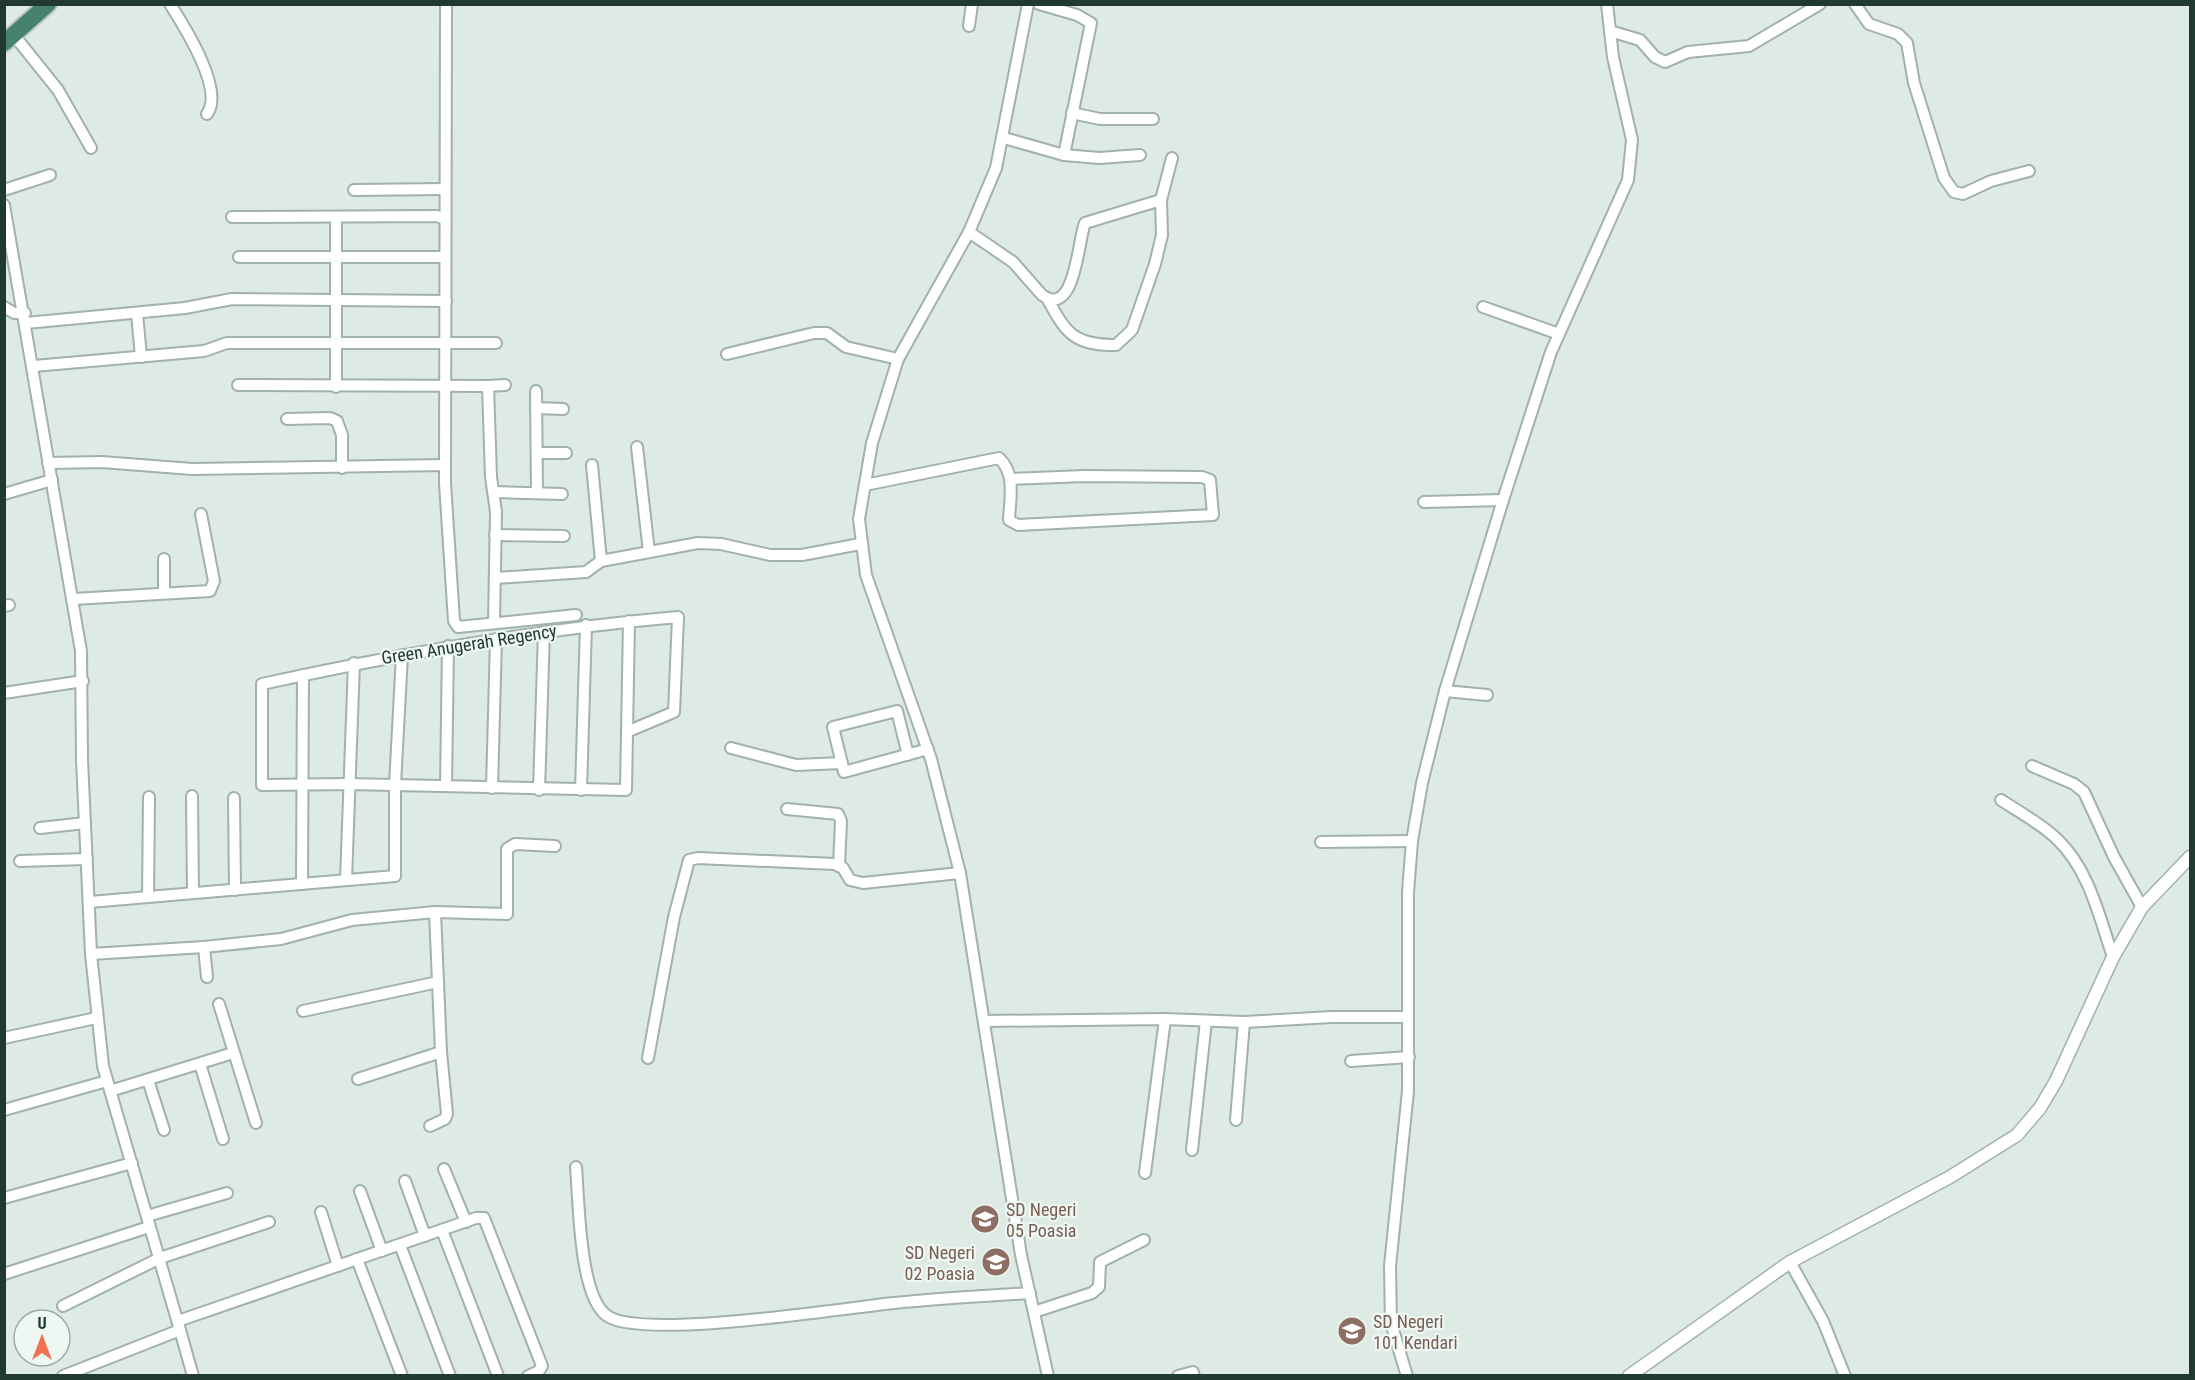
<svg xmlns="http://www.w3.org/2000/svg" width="2195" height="1380" font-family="'Roboto Condensed',sans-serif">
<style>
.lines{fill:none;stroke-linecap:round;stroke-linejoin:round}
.minor-casing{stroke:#a1b1ab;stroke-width:14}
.tertiary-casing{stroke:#a1b1ab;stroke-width:15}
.trunk-casing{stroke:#bcc4c1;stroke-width:20}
.minor{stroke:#fff;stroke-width:10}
.tertiary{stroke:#fff;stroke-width:12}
.trunk{stroke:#478271;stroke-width:16}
.labels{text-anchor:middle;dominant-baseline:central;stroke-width:4.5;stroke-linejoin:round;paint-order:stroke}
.street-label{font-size:18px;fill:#203931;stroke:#eef7f2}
.education-label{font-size:18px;fill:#785e54;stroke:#eef7f2;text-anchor:start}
</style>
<rect width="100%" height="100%" fill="#deeae4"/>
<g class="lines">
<!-- minor casing -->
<g class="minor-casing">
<g id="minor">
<path d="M170,4c14,22 55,86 37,110"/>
<polyline points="446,4 445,483 454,621 458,627 576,615"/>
<polyline points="1028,4 996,168 969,232 898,359 872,443 859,519 866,575 931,759 960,873 1021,1255 1048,1376"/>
<polyline points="1855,4 1869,24 1898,34 1907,43 1914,83 1944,178 1954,192 1963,194 1991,181 2029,171"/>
<polyline points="969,26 972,4"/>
<polyline points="1610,31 1640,40 1655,57 1665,62 1688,52 1749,46 1820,4"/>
<polyline points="13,34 58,90 91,148"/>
<polyline points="1072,113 1100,119 1153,119"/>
<polyline points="1004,138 1064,155 1091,23 1077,15 1039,4"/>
<polyline points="1064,155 1099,158 1140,155"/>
<polyline points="4,190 50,175"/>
<polyline points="354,190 445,189"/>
<polyline points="4,205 81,651 82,760 91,954 103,1066 180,1330 63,1376"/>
<polyline points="232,217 437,216 445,219"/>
<path d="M969,232l44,30 29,33c34,24 36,-57 43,-72l76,-23 11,-42"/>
<polyline points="239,257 445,257"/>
<path d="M1047,298c19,35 26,47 69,47l16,-15 23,-66 7,-29 -1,-35"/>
<polyline points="4,307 14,313 25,313"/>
<polyline points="1483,307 1559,334"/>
<polyline points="137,313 141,357"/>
<polyline points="26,323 185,308 232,299 446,301"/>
<polyline points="727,354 814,333 827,333 846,347 898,359"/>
<polyline points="34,366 204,351 227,343 496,343"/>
<polyline points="238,385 488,386 491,477 496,512 494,622"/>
<polyline points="488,386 505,385"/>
<polyline points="336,387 336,217"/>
<polyline points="536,391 537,493"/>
<polyline points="536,408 563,409"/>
<polyline points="287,419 330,418 337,421 342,435 342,468"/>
<polyline points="637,447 649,552"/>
<polyline points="537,453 566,453"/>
<polyline points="48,463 102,462 192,469 445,465"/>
<polyline points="592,465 601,561 698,543 721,544 770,555 802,555 860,544"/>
<path d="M865,485l134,-27c17,16 11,40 10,62l9,5 195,-10 -3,-35 -8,-3 -118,-1 -73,3"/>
<polyline points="494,492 562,494"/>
<polyline points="4,494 52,480"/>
<polyline points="1424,502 1503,500"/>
<polyline points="495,535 564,536"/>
<polyline points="496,578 586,572 601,561"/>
<polyline points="164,592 164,559"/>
<polyline points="74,599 210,591 214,581 201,514"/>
<polyline points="4,606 9,605"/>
<polyline points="1445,691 1487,695"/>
<polyline points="4,693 83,681"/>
<path d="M629,731l45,-19 4,-95c-141,12 -279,37 -416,67v101l86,-1 278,6 3,-169"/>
<polyline points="731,748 796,765 842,763"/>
<polyline points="908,755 897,711 833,727 844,772 928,749"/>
<polyline points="2032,766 2074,784 2084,792 2114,857 2142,907"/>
<polyline points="446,786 448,646"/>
<polyline points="492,788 496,639"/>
<polyline points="539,790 544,632"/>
<polyline points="581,790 586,625"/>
<polyline points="192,796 193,893"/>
<polyline points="234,798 235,890"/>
<path d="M2001,800c18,12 41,24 57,40 31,30 41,76 55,117"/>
<polyline points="787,809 838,814 841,821 839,866"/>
<polyline points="40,828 85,823"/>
<polyline points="1321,842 1412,841"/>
<polyline points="20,861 87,859"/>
<polyline points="346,880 354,663"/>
<polyline points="302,884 303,675"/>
<polyline points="148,897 149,797"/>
<polyline points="90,902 395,876 395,785 402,655"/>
<polyline points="204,947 207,977"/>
<polyline points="91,954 204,947 281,939 352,920 435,912 507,914 507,849 515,844 555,846"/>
<polyline points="219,1004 256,1123"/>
<polyline points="303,1011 438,982"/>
<polyline points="984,1021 1165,1019 1244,1022 1332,1017 1408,1017"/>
<polyline points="4,1038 96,1018"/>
<polyline points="648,1058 674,917 689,860 698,858 835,864 843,868 850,880 863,883 960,873"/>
<polyline points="1351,1061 1409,1057"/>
<polyline points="200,1064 223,1139"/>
<polyline points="358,1079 441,1052 435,912"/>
<polyline points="148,1080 164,1130"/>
<polyline points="110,1091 233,1053"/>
<polyline points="4,1110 107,1081"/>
<polyline points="1236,1120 1244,1022"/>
<polyline points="430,1126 445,1119 447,1114 441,1052"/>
<polyline points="1192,1150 1206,1021"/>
<path d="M576,1167c3,34 3,127 30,148 32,26 239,-7 288,-12 45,-5 91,-7 136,-10"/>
<polyline points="444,1169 466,1222"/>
<polyline points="1145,1173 1165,1019"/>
<polyline points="405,1181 425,1236"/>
<polyline points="360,1191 382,1251"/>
<polyline points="4,1198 132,1163"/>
<polyline points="321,1212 338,1266"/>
<polyline points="147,1216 227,1193"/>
<polyline points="442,1230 498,1376"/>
<polyline points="400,1245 450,1376"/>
<polyline points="357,1259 402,1376"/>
<polyline points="1790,1262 1823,1321 1845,1376"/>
<polyline points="4,1274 149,1227"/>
<polyline points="63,1306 160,1258 269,1222"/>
<polyline points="1034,1312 1092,1293 1099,1287 1100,1262 1144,1240"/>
<polyline points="178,1321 476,1218 484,1218 542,1366 539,1371 528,1376"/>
<polyline points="180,1330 193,1376"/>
<polyline points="1178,1376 1193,1372 1194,1376"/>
<polyline points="1407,1376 1391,1323 1390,1266 1408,1091 1408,892 1412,841 1422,783 1445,691 1503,500 1551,352 1628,180 1632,140 1613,57 1607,4"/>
</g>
</g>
<!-- tertiary casing -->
<g class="tertiary-casing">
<polyline id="tertiary" points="1629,1376 1790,1262 1950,1177 2017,1135 2040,1108 2056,1081 2113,957 2142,907 2190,857"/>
</g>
<!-- trunk casing -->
<g class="trunk-casing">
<polyline id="trunk" points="4,43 48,4"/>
</g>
<!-- minor -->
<use href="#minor" class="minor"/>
<!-- tertiary -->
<use href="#tertiary" class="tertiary"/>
<!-- trunk -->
<use href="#trunk" class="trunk"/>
</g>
<!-- icons -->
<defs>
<g id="school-disc" transform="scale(1.5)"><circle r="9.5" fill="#8d6e63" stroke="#eef7f2"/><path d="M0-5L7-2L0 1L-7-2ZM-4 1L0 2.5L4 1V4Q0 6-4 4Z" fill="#fff"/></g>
</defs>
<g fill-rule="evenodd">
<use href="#school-disc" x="985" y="1219"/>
<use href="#school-disc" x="996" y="1262"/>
<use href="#school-disc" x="1352" y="1331"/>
</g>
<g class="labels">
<!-- street labels -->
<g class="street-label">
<text transform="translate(469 644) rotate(-9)">Green Anugerah Regency</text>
</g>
<!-- education labels -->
<g class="education-label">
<text x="1006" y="1209">SD Negeri<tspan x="1006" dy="21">05 Poasia</tspan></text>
<text x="975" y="1252" text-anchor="end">SD Negeri<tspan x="975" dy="21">02 Poasia</tspan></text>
<text x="1373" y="1321">SD Negeri<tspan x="1373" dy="21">101 Kendari</tspan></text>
</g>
</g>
<!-- border -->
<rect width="2195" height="1380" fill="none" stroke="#203931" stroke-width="12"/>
<!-- north arrow -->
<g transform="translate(42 1338)"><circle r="28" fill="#eef7f2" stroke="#9caba5" stroke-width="1.5"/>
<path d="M0-4.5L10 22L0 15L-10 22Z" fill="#f27054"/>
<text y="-9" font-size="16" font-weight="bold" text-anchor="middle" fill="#203931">U</text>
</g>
</svg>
